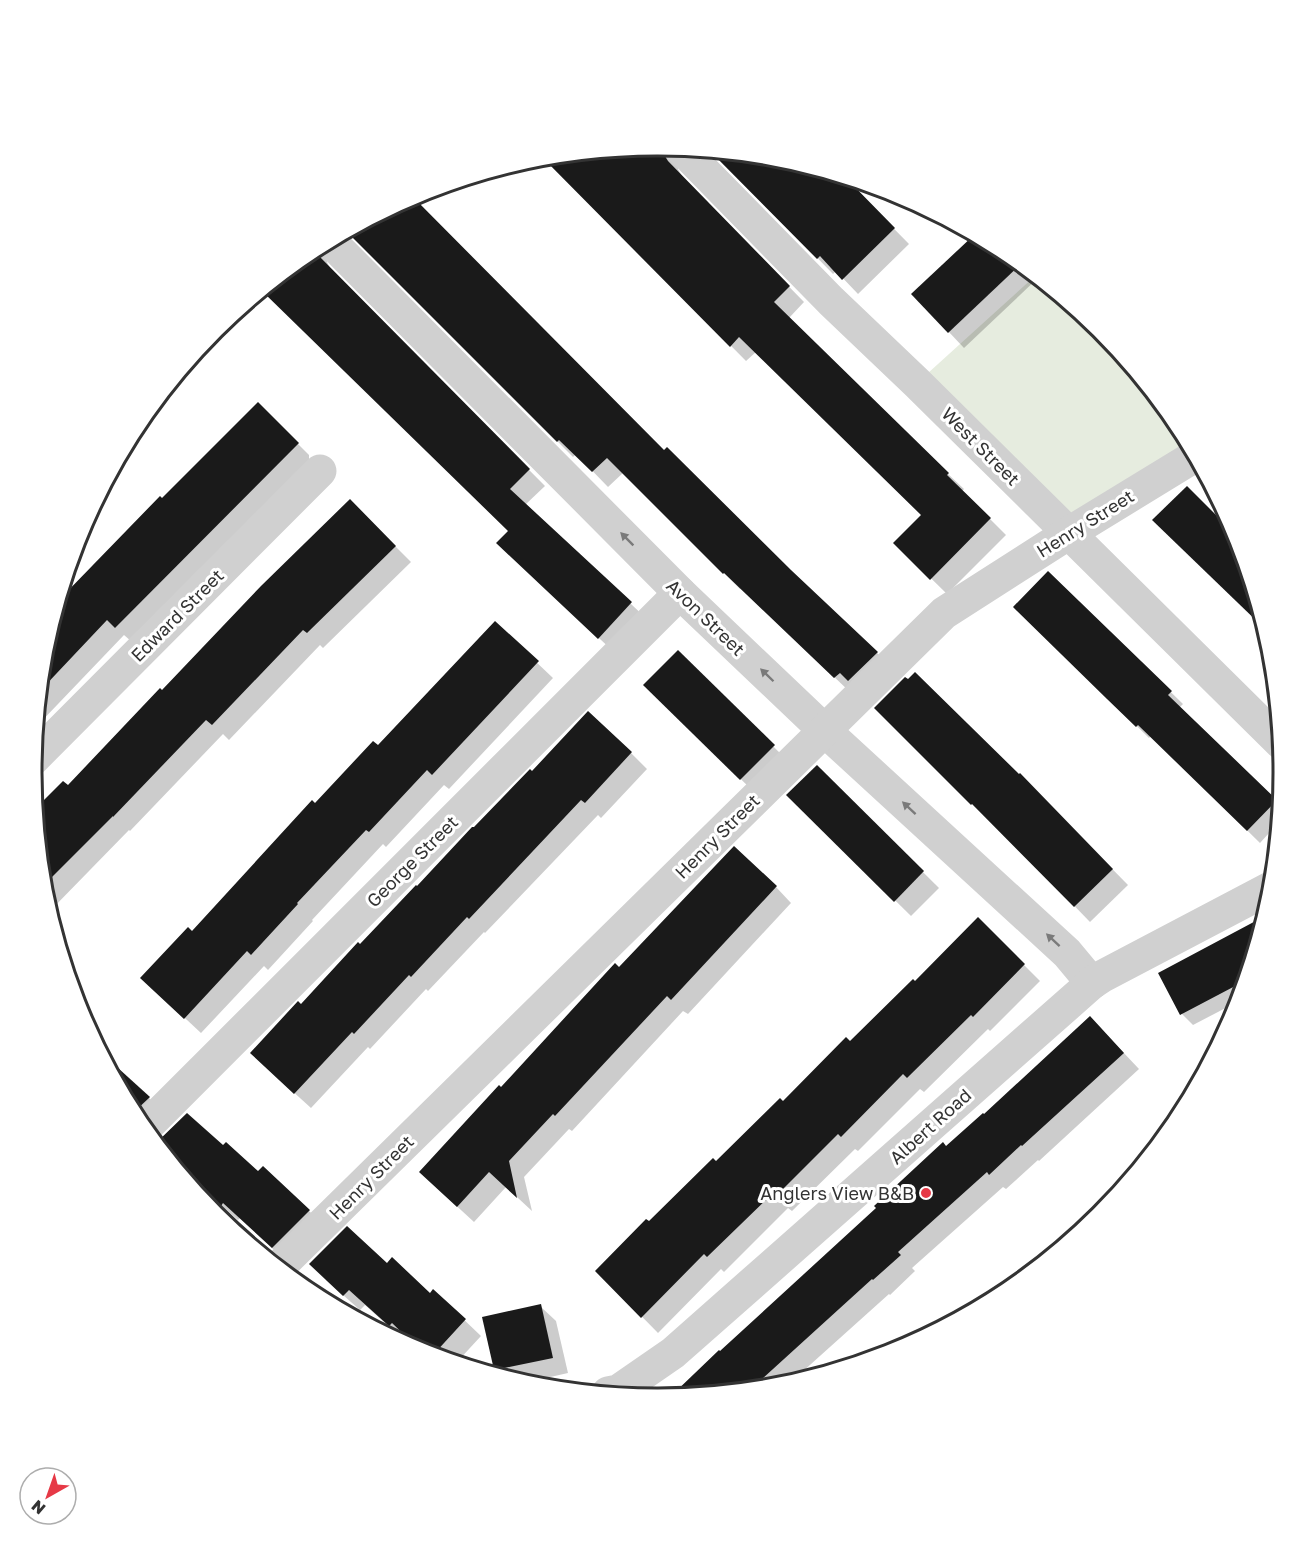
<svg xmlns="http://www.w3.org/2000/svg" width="1315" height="1544" font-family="'Golos Text',sans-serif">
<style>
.green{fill:#e6ecdf}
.shadow{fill:#0003}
.building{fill:#1a1a1a}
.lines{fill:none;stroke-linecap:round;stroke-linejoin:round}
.minor{stroke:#d0d0d0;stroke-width:33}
.oneway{fill:#7a7a7a}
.poi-dot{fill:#e63946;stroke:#fff;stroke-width:2}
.labels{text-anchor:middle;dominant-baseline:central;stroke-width:6;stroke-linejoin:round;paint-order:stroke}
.street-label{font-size:18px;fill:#333;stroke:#fff}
.poi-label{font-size:18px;fill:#333;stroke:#fff;text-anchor:end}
.rim{fill:none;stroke:#333;stroke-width:3}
</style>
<rect width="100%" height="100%" fill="#fff"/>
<!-- green -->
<polygon class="green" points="1035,276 1100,330 1178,424 1195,456 1069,533 917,383"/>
<!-- shadow -->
<g class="shadow">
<polygon points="658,146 685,149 678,158 678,169 683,178 804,302 789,318 948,474 964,489 962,491 1006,535 947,594 895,543 923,515 756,352 746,361 544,157"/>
<polygon points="713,151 844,178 909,244 858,294 836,271 833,274"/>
<polygon points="412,197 664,452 893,668 851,693 741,588 740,589 624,472 608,487 576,454 573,457 361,243 353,238 342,238 327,252 327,262 332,272 545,486 525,505 647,619 615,653 514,559 509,531 262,290 310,251"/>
<polygon points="976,236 1006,252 1038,278 964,348 913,294"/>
<polygon points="258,404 309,455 309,465 132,642 124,635 36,727 44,650 60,597 64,592 66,595"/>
<polygon points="350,501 411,562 323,648 320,645 229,740 223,734 130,831 129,830 49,912 43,894 35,811 68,787"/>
<polygon points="1049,573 1183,704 1179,708 1280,806 1278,823 1260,843 1151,736 1149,738 1015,607"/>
<polygon points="495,623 553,678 449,789 444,785 386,847 383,844 312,920 313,921 268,970 264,966 201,1033 158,993 192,933 315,805 378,748"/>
<polygon points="678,652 789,762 757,795 645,685"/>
<polygon points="631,753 647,769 601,818 598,815 485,933 484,932 428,991 426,989 370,1049 368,1047 311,1108 268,1069 301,1006 532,773"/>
<polygon points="817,767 939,888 911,916 788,795"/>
<polygon points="1020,775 1128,885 1090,922 989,818"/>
<polygon points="776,887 791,903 688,1014 683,1011 572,1131 569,1129 524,1177 532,1211 506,1187 474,1222 437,1188 501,1089 620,969"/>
<polygon points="978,919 1040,981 990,1031 988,1029 924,1092 920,1089 858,1151 855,1149 792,1211 788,1208 724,1272 721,1269 658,1333 597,1271 850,1043 915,983"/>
<polygon points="1264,919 1239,1001 1193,1025 1182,1014"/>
<polygon points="1106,1034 1139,1069 1039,1161 1038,1160 1006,1189 1003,1187 912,1268 915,1271 890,1295 889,1294 791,1382 779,1386 670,1397 946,1148"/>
<polygon points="107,1060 149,1098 164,1114 137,1119 105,1061"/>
<polygon points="157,1144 223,1147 259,1173 263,1168 325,1226 288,1263 240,1218 238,1220 200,1186 197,1190 186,1179"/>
<polygon points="387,1265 430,1295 434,1291 481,1336 457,1362 423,1352 408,1338 405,1341 365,1305 360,1310 326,1280"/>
<polygon points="540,1306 556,1321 568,1373 524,1383 502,1376 495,1370"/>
</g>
<!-- building -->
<g class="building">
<polygon points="657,146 663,147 663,153 668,161 790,286 774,302 949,473 947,475 991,518 930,580 893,543 921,515 739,337 730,347 542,157"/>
<polygon points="710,151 780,158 846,178 895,228 842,280 820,256 817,259"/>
<polygon points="413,197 664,450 667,447 791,570 878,652 848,681 840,673 834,678 724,573 723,574 607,458 592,472 559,440 557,442 347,232"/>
<polygon points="974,235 1006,252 1021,264 948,333 911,294"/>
<polygon points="314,249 317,254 530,469 510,489 632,602 598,639 496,543 508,531 262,291"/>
<polygon points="258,402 299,443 115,628 107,620 39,692 44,650 59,600 160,496 162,498"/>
<polygon points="1187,486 1237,536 1266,630 1152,520"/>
<polygon points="350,499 396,546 307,633 303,630 212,725 206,720 113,817 113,816 43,886 35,809 63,781 68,785 160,688 162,690 261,586"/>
<polygon points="1048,571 1172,691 1168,695 1277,800 1247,831 1138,725 1136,727 1107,699 1013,607"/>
<polygon points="495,621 539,661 432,775 427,770 369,832 366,830 297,903 298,904 251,955 247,951 184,1019 140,978 188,927 192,931 312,800 315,803 373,741 378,745"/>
<polygon points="678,650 775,745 740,780 643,685"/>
<polygon points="915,672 1019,774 1020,773 1113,869 1074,907 972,804 971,805 874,708 905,677 908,679"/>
<polygon points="588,711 632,752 585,803 581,800 469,919 467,917 411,977 409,975 354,1034 352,1032 294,1094 250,1053 298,1001 301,1004 358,942 360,944 416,885 417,886 472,827 474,827 530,769 532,771"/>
<polygon points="817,765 924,871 894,902 786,795"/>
<polygon points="734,846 777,886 671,1000 667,996 555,1116 553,1114 509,1161 517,1198 489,1172 457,1207 419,1172 499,1085 501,1087 615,963 619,967"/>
<polygon points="1265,916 1244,985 1237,985 1180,1015 1158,973"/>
<polygon points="978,917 1025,964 973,1017 971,1015 907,1078 903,1074 841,1137 838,1134 775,1197 772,1194 707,1257 704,1254 641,1318 595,1271 646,1219 649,1221 713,1158 716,1161 780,1098 783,1101 846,1037 850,1041 913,979 915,981"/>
<polygon points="1090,1016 1124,1053 1022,1146 1021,1145 989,1175 987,1172 898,1252 901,1255 873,1280 872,1279 751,1389 670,1397 719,1350 720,1351 876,1208 874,1206 943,1142 946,1146 983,1113 984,1114"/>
<polygon points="118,1068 150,1097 133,1113 112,1073"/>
<polygon points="187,1113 223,1145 226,1142 258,1171 263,1166 310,1210 272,1248 223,1203 221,1206 183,1172 181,1174 156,1143"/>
<polygon points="347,1226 387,1263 392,1257 430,1293 433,1289 466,1319 433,1355 422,1352 392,1323 389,1326 349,1290 343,1296 309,1264"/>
<polygon points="541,1304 553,1358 494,1370 482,1317"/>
</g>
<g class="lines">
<!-- minor -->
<g class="minor">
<polyline points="681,148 831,301 917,383 1281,743"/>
<polyline points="330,241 680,593 824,730 1067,953 1092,983"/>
<polyline points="33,759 320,471"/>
<polyline points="144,1129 680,593"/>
<polyline points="279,1267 944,613 1069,533 1195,456"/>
<polyline points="608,1393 618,1391 673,1353 1092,983 1101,977 1272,887"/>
</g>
</g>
<!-- one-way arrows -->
<defs><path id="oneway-solid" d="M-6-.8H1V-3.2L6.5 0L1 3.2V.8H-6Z" transform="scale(1.5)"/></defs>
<g class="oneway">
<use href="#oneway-solid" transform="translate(627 539) rotate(-135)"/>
<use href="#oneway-solid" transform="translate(767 675) rotate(-136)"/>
<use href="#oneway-solid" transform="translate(909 808) rotate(-137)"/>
<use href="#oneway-solid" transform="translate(1053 940) rotate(-137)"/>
</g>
<!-- markers -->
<circle class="poi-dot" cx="926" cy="1193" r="6"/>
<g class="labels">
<!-- street labels -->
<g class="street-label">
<text transform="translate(981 446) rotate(45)">West Street</text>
<text transform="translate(1085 523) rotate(-32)">Henry Street</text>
<text transform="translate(177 615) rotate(-45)">Edward Street</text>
<text transform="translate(706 617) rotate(44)">Avon Street</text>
<text transform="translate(717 836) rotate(-45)">Henry Street</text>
<text transform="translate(412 861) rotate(-45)">George Street</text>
<text transform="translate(930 1126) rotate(-42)">Albert Road</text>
<text transform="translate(371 1177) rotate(-45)">Henry Street</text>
</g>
<!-- poi labels -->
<g class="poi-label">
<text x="914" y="1193">Anglers View B&amp;B</text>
</g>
</g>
<!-- crop -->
<path d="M0 0H1315V1544H0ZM657 156H658A615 615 0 0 1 1273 771V773A615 615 0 0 1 658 1388H657A615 615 0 0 1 42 773V771A615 615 0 0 1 657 156Z" fill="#fff" fill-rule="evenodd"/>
<path class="rim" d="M657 156H658A615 615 0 0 1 1273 771V773A615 615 0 0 1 658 1388H657A615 615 0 0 1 42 773V771A615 615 0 0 1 657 156Z"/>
<!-- north arrow -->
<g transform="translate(48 1496) rotate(220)"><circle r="28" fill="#ffffff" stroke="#adadad" stroke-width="1.5"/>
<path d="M0-4.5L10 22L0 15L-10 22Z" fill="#e63946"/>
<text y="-9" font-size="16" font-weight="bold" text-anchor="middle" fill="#333333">N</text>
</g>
</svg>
